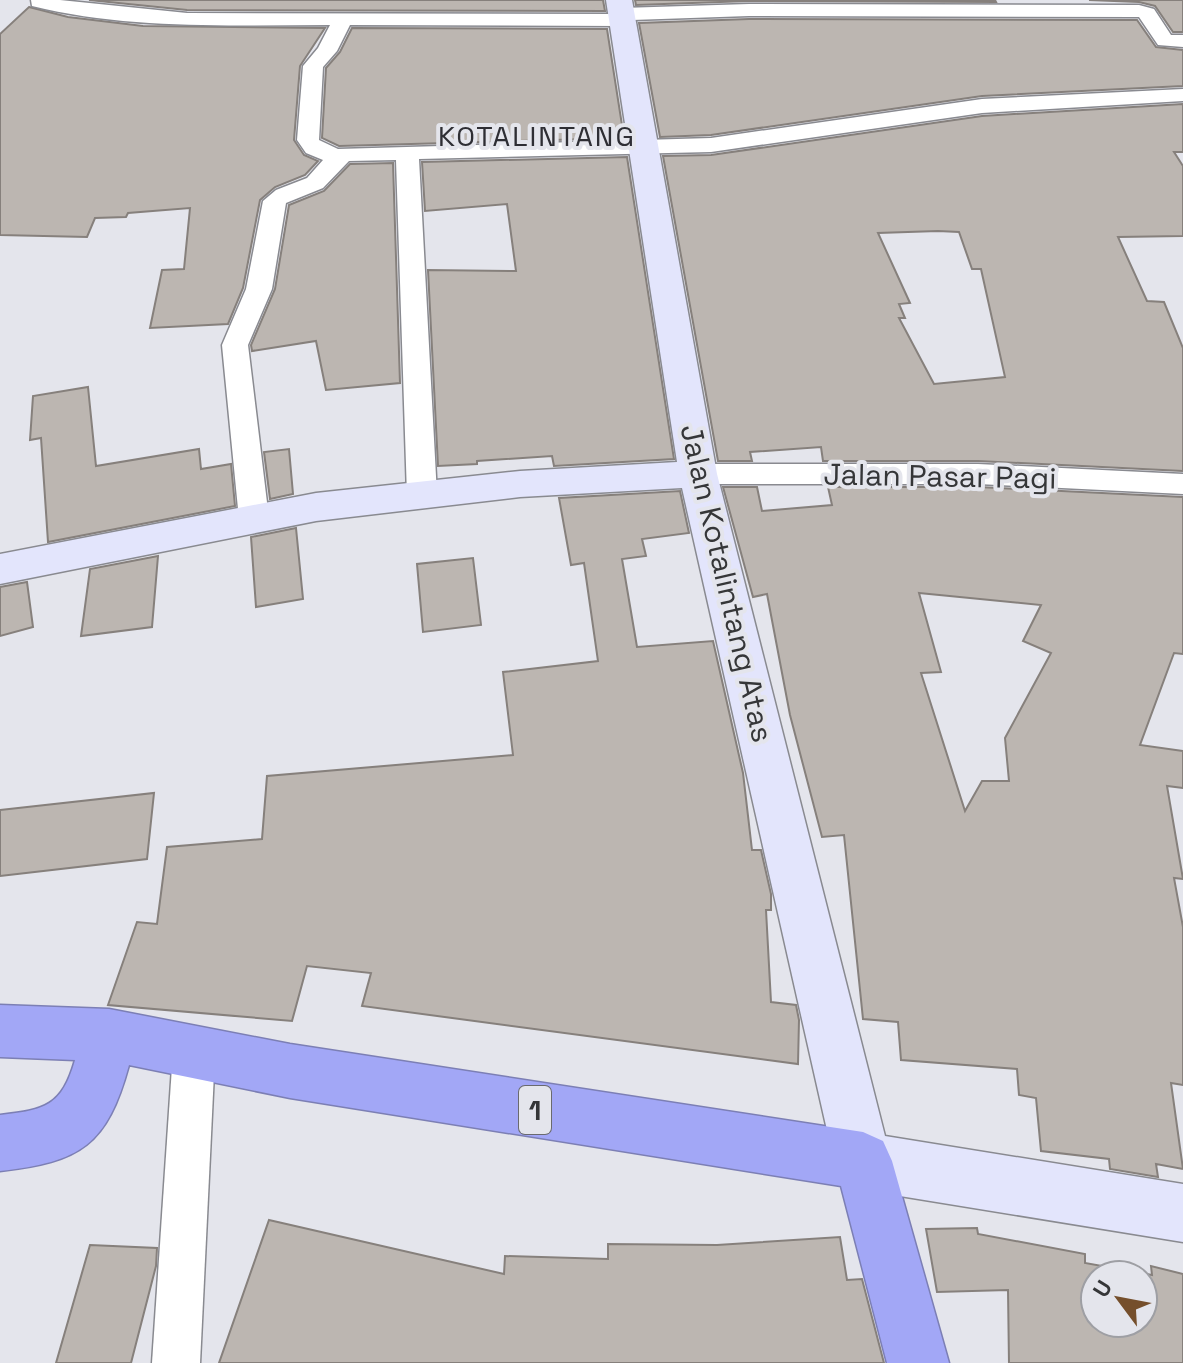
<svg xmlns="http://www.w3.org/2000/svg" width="1183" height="1363" font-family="'Space Grotesk',sans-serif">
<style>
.building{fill:#bcb6b1;stroke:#86807c;stroke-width:2;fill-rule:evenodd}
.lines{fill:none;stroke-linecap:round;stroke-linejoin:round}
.street-casing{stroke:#898a90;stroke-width:3}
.secondary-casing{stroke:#898a90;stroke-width:3}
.highway-casing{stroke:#7c7fb4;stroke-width:3}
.street{fill:#fff;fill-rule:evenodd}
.secondary{fill:#e3e5fc;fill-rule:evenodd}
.highway{fill:#a2a7f6;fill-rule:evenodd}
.labels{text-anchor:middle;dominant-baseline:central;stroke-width:8;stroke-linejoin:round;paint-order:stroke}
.far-quarter-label{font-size:28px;letter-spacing:2px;fill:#2e2e34;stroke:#e4e5ec}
.shield{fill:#e4e5ec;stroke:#6a6a6e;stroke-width:2}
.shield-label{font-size:28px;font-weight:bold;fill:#353638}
.street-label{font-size:30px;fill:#353638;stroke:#e4e5ec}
</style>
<rect width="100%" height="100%" fill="#e4e5ec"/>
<!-- building -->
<g class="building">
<polygon points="89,0 603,0 605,11 187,10"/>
<polygon points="635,0 995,0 996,2 749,1 636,5"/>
<polygon points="1089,0 1183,0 1183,32 1173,32 1155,6 1139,2"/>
<polygon points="29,7 68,17 143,26 325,28 300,66 294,140 304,155 318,161 305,175 275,187 260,200 243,288 228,324 150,328 162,270 184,269 190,208 128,213 126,217 95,218 87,237 0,235 0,34"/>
<polygon points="749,19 1137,20 1156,47 1183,50 1183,86 982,96 711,135 660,137 639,23"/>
<polygon points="352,28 607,29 624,138 339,146 322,138 326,68 340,52"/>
<path d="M1183,104v48h-9l9,14v70l-65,1 29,64 17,1 19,46v123l-205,-10h-155l-2,-14 -71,5 2,9h-34l-55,-305 48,-1 271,-39zM938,231l21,1 13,37h9l24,108 -71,7 -35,-66h6l-6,-14 11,-1 -32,-70z"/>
<polygon points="627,157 674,459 554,466 552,456 477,461 477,464 438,466 428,270 516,271 507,204 425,211 422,162"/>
<polygon points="393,163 400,383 326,390 316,341 252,351 251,345 275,289 289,205 324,191 350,164"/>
<polygon points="88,387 96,466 199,449 201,469 231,464 235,506 48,542 41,438 30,440 33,396"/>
<polygon points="289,449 293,494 270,499 264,452"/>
<path d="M723,487h34l5,24 70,-6 -4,-18h150l205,10v157l-9,-1 -34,92 43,6v37l-16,-2 16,93 -9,-1 9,49v158l-12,-2 12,86 -27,-5 2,13 -48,-8 -1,-10 -68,-8 -5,-53 -17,-3 -2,-26 -116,-9 -3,-38 -35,-3 -19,-184 -22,2 -32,-122 -23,-121 -14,3zM919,593l122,12 -18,36 28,12 -46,85 4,43h-27l-17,30 -44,-138 20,-1z"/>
<polygon points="680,491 689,533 642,539 646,556 622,559 637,647 713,641 743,773 752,850 761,850 771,894 771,910 766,910 771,1002 796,1005 799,1020 798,1064 362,1006 371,973 307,966 292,1021 108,1005 137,922 157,924 167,847 262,839 267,776 513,755 503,672 598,661 584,563 571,565 559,498"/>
<polygon points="296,528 303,599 256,607 251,537"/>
<polygon points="158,556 152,627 81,636 90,569"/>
<polygon points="473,558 481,625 423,632 417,564"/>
<polygon points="27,582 33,627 0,636 0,587"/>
<polygon points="154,793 147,859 0,876 0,810"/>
<polygon points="269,1220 504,1274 505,1256 608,1259 608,1244 717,1245 840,1237 847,1280 862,1279 884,1363 219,1363"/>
<path d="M977,1228l1,6 107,20v9l67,12 -1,-9 32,8v89h-174l-1,-73 -71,2 -11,-63zM1095,1275h48v48h-48z"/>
<polygon points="90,1245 157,1248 156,1266 131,1363 56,1363"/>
</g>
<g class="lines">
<!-- street casing -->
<g class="street-casing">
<g id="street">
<path d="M31,0h29l127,13 425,1 10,-6 127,-4 390,1 15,4 17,26h12v12l-25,-2 -19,-28 -390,-1 -117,4 -10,6 -272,-1 -13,26 -14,16 -4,73 19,9 373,-11 271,-39 201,-10v12l-201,12 -271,39 -292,7 18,336 -4,7 -11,4 -11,-4 -4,-7 -11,-335 -47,1 -26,27 -37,15 -14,86 -24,56 21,174 -4,8 -11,3 -11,-3 -4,-8 -17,-174 24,-56 17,-88 13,-11 31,-12 16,-18 -17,-7 -9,-13 6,-74 15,-18 12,-23c-99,0 -201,5 -298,-19z"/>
<polygon points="698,464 978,464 1183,474 1183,494 978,484 698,484 688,481 683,474 688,467"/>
<polygon points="194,1031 209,1037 215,1052 200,1363 152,1363 173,1052 179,1037"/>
</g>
</g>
<!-- secondary casing -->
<g class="secondary-casing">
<polygon id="secondary" points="606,0 632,0 717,474 885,1136 1183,1184 1183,1242 863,1190 843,1181 834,1161 682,488 520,497 316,521 0,584 0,554 316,493 520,471 677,462"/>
</g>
<!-- highway casing -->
<g class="highway-casing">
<path id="highway" d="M0,1005l109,4 181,35 573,88 20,9 9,20 57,202h-62l-46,-177 -551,-88 -161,-33c-22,80 -48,97 -129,106v-56c45,-5 62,-9 75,-55l-75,-3z"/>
</g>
<!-- street -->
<use href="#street" class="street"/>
<!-- secondary -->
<use href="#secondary" class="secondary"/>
<!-- highway -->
<use href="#highway" class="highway"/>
</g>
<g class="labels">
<!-- far-quarter labels -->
<g class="far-quarter-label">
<text x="537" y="136">KOTALINTANG</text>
</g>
<!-- shield labels -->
<rect class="shield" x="519" y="1086" width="32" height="48" rx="6"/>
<g class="shield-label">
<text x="535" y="1110">1</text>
</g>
<!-- street labels -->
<g class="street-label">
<text transform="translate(940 476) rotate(1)">Jalan Pasar Pagi</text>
<text transform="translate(727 583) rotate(77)">Jalan Kotalintang Atas</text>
</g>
</g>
<!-- north arrow -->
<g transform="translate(1119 1299) rotate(302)"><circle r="38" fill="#e4e5ec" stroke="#9e9fa4" stroke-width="2"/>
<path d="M0-6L14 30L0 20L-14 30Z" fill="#754f2c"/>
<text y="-12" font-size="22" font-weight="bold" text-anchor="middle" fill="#353638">U</text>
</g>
</svg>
